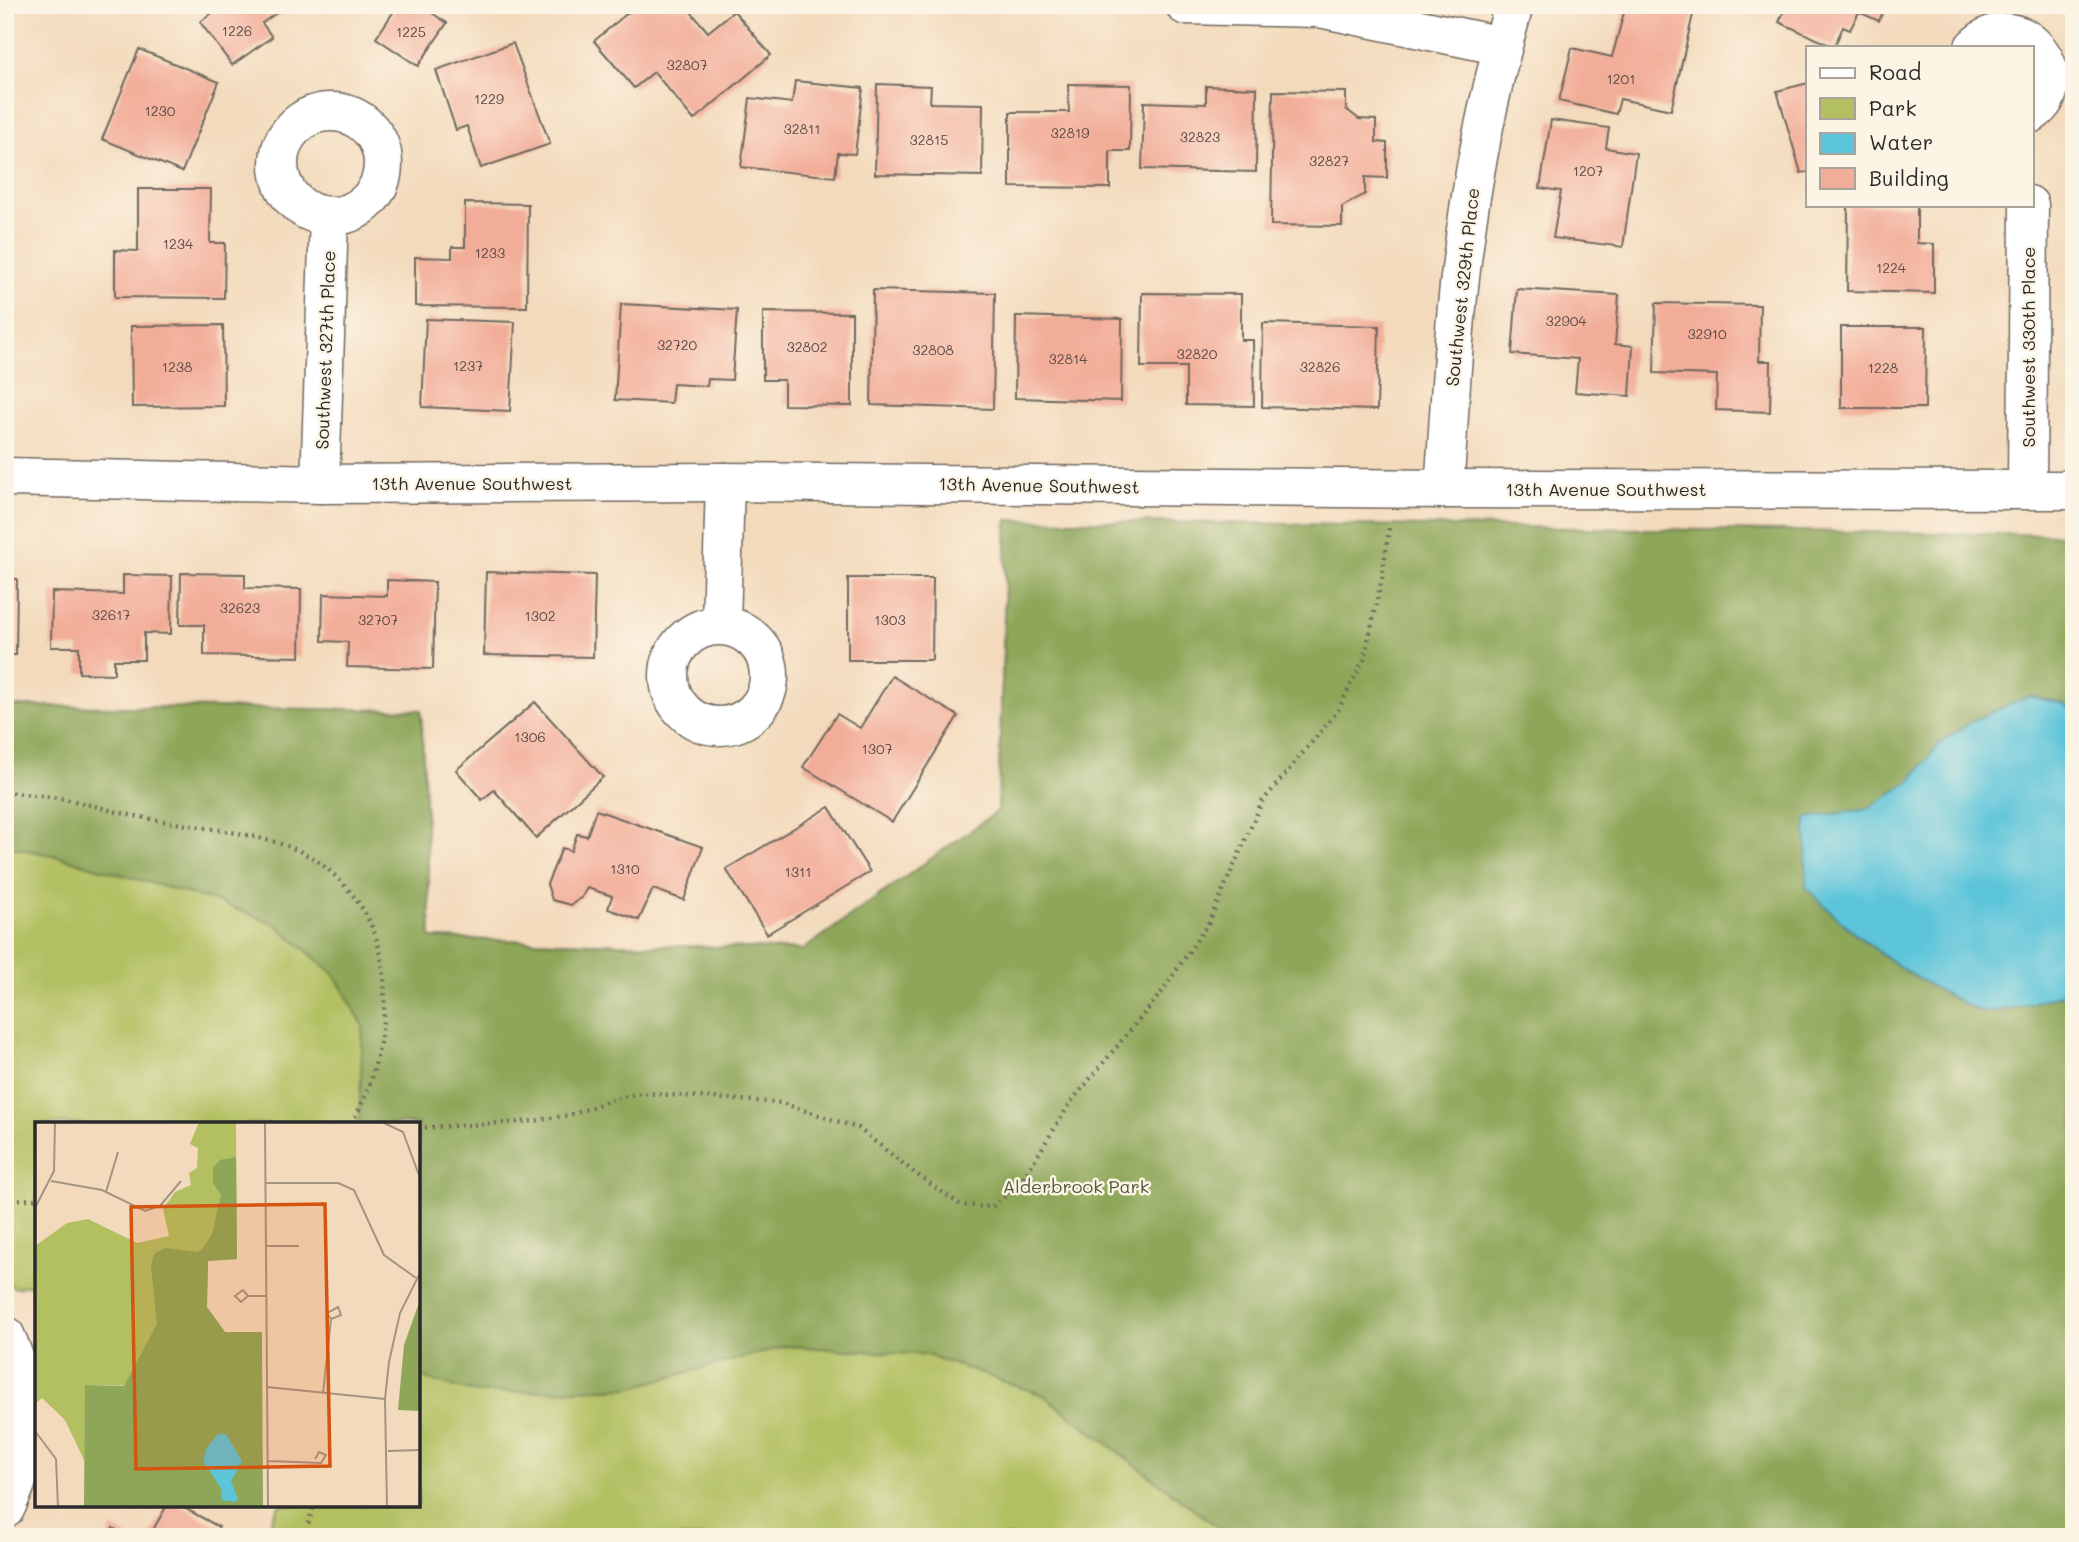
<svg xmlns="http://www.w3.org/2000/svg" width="2079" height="1542" font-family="Mali,sans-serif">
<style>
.green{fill:#b2c062;stroke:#6e7646;stroke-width:2}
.forest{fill:#8da658;stroke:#5c6842;stroke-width:2}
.water{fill:#5dc5da;stroke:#447882;stroke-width:2}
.building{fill:#f2ad99}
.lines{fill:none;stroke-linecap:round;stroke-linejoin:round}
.minor-casing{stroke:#71685e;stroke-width:41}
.path{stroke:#71685e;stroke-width:4.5;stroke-dasharray:2 5;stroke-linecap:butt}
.minor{stroke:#fff;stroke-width:38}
.labels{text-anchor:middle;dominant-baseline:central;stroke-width:5;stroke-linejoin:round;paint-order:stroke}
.number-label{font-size:14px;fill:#5d4c46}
.street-label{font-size:18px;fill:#2b2b2b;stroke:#fcf5e5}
.park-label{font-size:18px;fill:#54583c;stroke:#fcf5e5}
.inset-road{fill:none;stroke:#a39482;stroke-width:2}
.view{fill:#d5540f;fill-opacity:0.15;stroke:#d5540f;stroke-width:3.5}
.inset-edge{fill:none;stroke:#2b2b2b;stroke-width:3.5}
</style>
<rect width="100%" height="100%" fill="#fcf5e5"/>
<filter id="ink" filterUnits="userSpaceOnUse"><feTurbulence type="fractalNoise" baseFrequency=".0143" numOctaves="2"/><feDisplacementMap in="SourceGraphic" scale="14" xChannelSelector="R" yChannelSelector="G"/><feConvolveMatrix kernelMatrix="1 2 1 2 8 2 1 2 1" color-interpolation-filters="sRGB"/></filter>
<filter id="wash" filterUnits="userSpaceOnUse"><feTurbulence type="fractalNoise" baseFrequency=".00686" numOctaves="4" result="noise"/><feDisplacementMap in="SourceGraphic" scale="28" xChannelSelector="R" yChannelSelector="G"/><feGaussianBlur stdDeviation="1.57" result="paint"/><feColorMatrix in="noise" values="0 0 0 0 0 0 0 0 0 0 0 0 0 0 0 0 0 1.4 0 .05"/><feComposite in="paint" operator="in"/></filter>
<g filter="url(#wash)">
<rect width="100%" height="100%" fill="#f3dabc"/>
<!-- green -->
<polygon class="green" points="1007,520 1416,1537 263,1537 279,1505 418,1505 418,1124 37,1124 37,1283 15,1288 5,1281 5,706 421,710 431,938 803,950 998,811"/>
<!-- forest -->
<polygon class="forest" points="1007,520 2074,535 2074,1537 1231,1537 1043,1395 927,1355 786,1346 629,1388 478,1393 418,1377 418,1124 359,1124 363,1025 334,974 275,924 218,902 52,855 5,846 5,706 421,710 431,938 803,950 998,811"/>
<!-- water -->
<path class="water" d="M2029,696l36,8 9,9v278c-24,6 -66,21 -89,21 -9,0 -21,-9 -30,-13 -57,-28 -105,-66 -149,-112v-69l61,-9 42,-27 32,-40 35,-23z"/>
<g id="blocks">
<!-- building -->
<g class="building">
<polygon points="5,5 13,5 12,42 5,41"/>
<polygon points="205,5 288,5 262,23 272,37 232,65 200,22 211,14"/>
<polygon points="398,5 437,5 432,13 447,23 418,66 376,38"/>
<polygon points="637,5 685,5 708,32 734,11 771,55 694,120 654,72 634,88 594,41"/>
<polygon points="1626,5 1673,5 1694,10 1671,110 1620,99 1616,114 1559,101 1572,48 1612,57"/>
<polygon points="1787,5 1886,5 1879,21 1859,12 1850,30 1843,27 1834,47 1779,22"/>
<polygon points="513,43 550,144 481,168 467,126 456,130 436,70"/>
<polygon points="139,49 219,82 182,172 102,139"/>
<polygon points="795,81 863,88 855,154 838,153 835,177 741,167 750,98 792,103"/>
<polygon points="1808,83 1808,172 1801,173 1777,91"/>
<polygon points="877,84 931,86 930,103 983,104 982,176 875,174"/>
<polygon points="1068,84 1131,85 1130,151 1110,151 1110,188 1010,187 1010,112 1069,112"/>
<polygon points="1206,86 1257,88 1256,172 1142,169 1144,102 1206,104"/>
<polygon points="1273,91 1346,92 1346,109 1359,119 1376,120 1376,142 1387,143 1387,178 1365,177 1365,194 1342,207 1342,226 1271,225"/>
<polygon points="1551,120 1609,128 1606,148 1636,153 1623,247 1553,238 1561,191 1540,188"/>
<polygon points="138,189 211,189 210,243 225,243 224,298 115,297 115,250 138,251"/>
<polygon points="465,203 528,204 527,307 415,306 415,257 452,258 452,247 465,247"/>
<polygon points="5,204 10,204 9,292 5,292"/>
<polygon points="1848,205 1917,205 1917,243 1934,244 1934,293 1847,291"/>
<polygon points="1517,289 1619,295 1615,344 1633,346 1630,396 1575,392 1578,359 1512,354"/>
<polygon points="873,290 995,293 993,409 871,405"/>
<polygon points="1142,293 1241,294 1241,340 1253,340 1254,406 1186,405 1186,367 1141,367"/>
<polygon points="1656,303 1760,305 1759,361 1771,361 1770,412 1716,410 1717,375 1654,373"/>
<polygon points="621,304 737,310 732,380 708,379 707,386 673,384 671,403 615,400"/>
<polygon points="763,312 852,313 852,406 784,405 784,380 763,380"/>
<polygon points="1016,316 1122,319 1121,401 1015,398"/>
<polygon points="426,319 515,322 510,411 422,407"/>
<polygon points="1263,323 1379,326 1377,410 1262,407"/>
<polygon points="223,325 224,406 132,407 131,326"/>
<polygon points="1841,327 1926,327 1925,408 1841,408"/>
<polygon points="486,572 595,575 593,657 484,655"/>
<polygon points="181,573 245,574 245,588 301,589 300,657 204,655 204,625 180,625"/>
<polygon points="123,575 172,576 171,634 144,633 144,660 114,660 114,674 79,673 79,647 51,647 52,592 123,594"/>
<polygon points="5,578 17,579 16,655 5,655"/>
<polygon points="848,578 933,578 932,660 848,660"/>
<polygon points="387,580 435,582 433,669 347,667 348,642 322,641 323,594 387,596"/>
<polygon points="892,676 958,716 892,822 803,767 837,714 860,728"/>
<polygon points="535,702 603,777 536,838 494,790 482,800 456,770"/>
<polygon points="829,807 870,872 767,934 726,869"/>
<polygon points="596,810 703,847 684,900 653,889 639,920 608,909 612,896 587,888 582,897 571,905 552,900 547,884 562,848 571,851 577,834 587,836"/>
<polygon points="167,1505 179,1505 219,1527 213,1537 149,1537"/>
<polygon points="113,1528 129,1537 108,1537"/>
</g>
</g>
</g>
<g filter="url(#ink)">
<use href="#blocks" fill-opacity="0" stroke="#71685e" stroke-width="2"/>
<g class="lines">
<!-- minor casing -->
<g class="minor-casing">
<g id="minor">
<polyline points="1185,5 1319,8 1502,46"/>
<path d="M1974,47c47,-47 105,34 58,66"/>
<circle cx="331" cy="164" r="52"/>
<polyline points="5,477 320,484 725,482 1444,489 2074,490"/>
<polyline points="320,484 329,217"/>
<path d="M1444,489c6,-76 8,-153 18,-228 10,-86 28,-172 52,-256"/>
<polyline points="2027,489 2029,205"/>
<polyline points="721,625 725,482"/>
<circle cx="719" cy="676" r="50"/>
<path d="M5,1335c20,43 26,88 16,133 -3,14 -10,28 -16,41"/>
</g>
</g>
<!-- path -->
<g class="path">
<path d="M5,792c23,3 46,4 69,9 26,6 51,14 78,18 42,8 95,13 135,27 26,9 47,26 64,47 44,52 38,125 20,187 -4,15 -13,30 -19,44"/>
<polyline points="418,1128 534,1121 574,1114 613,1099 643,1093 782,1103 858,1128 916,1174 961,1205 992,1207 1021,1182 1071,1102 1161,993 1209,922 1262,802 1337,712 1364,659 1382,578 1389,528"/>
<polyline points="5,1200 37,1199"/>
<polyline points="304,1537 314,1505"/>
</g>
<!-- minor -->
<use href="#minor" class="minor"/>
</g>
</g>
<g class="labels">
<!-- number labels -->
<g class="number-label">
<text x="237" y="30">1226</text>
<text x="411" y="31">1225</text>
<text x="687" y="64">32807</text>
<text x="1621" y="78">1201</text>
<text x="489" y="98">1229</text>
<text x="160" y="110">1230</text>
<text x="802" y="128">32811</text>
<text x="1070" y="132">32819</text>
<text x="1200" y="136">32823</text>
<text x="929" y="139">32815</text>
<text x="1329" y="160">32827</text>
<text x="1588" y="170">1207</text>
<text x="178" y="243">1234</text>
<text x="490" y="252">1233</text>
<text x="1891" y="267">1224</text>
<text x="1566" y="320">32904</text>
<text x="1707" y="333">32910</text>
<text x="677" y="344">32720</text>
<text x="807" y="346">32802</text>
<text x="933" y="349">32808</text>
<text x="1197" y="353">32820</text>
<text x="1068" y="358">32814</text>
<text x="468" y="365">1237</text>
<text x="177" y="366">1238</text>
<text x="1320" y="366">32826</text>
<text x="1883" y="367">1228</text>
<text x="240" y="607">32623</text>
<text x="111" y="614">32617</text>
<text x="540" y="615">1302</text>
<text x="378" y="619">32707</text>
<text x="890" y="619">1303</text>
<text x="530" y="736">1306</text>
<text x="877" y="748">1307</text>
<text x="625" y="868">1310</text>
<text x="798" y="871">1311</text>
</g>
<!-- street labels -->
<g class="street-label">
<text transform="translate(1462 287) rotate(-84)">Southwest 329th Place</text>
<text transform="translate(2028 347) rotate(-90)">Southwest 330th Place</text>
<text transform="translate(325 350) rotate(-88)">Southwest 327th Place</text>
<text x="472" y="483">13th Avenue Southwest</text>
<text transform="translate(1039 485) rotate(1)">13th Avenue Southwest</text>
<text x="1606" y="489">13th Avenue Southwest</text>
</g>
<!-- park labels -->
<g class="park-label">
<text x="1076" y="1186">Alderbrook Park</text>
</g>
</g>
<!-- overview -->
<g transform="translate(35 1122)">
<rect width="385" height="385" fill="#f3dabc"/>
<path d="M164,0h37l1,137 -29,2 -1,46 18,25h37v55l-177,-2 1,79 -21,-44 -23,-22 -7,6v-158l32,-23 21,-4 49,24 32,-7 -6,-27 12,-17 16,-7 -2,-12 8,-5 1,-20 -8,-4z" fill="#b2c062"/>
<path d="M201,35l1,102 -29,2 -1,46 18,25h37l1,175h-179l1,-122 39,1 33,-62 -6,-57 3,-13 11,-6 32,4 6,-4 9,-14 9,-39 -8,-12v-15l7,-8zM385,178v111l-22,-1 6,-65z" fill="#8da658"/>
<path d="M183,312h8l16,27 -11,20 7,18 -3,3 -13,-2 -1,-12 -18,-27 3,-12z" fill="#5dc5da"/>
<path class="inset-road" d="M193,0h82M347,0l21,10 17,46M230,1l3,384M16,59l51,9 43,21 15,-5 21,-25M230,61h73l16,7 30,65 32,23M71,70l12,-40M0,86l19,-37 1,-49M230,124h34M213,174l-5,-6 -8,6 6,6 7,-6h18M232,265l118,12M288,271l8,-74 -4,-6 11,-6 3,8 -10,4M0,309l21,28 2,48M353,329l32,-1M233,339l53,2 5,-8 -7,-3 -4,7M352,385l-2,-108 4,-37 11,-49 20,-40"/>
<path class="view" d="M290,82l5,262 -194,3 -5,-262z"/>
<rect width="385" height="385" class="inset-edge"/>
</g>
<!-- margin -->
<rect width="2079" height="1542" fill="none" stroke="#fcf5e5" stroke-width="28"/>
<!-- legend -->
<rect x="1806" y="46" width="228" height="161" fill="#fcf5e5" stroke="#a8a49b" stroke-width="2"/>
<rect x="1820" y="68" width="35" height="10" fill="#ffffff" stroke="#a8a49b" stroke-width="2"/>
<text x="1869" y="80" font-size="21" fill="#2b2b2b">Road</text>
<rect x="1820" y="98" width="35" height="21" fill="#b2c062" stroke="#a8a49b" stroke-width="2"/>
<text x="1869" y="116" font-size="21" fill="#2b2b2b">Park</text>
<rect x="1820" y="133" width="35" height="21" fill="#5dc5da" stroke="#a8a49b" stroke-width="2"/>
<text x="1869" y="150" font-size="21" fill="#2b2b2b">Water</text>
<rect x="1820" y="168" width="35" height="21" fill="#f2ad99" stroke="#a8a49b" stroke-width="2"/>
<text x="1869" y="186" font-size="21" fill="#2b2b2b">Building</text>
</svg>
